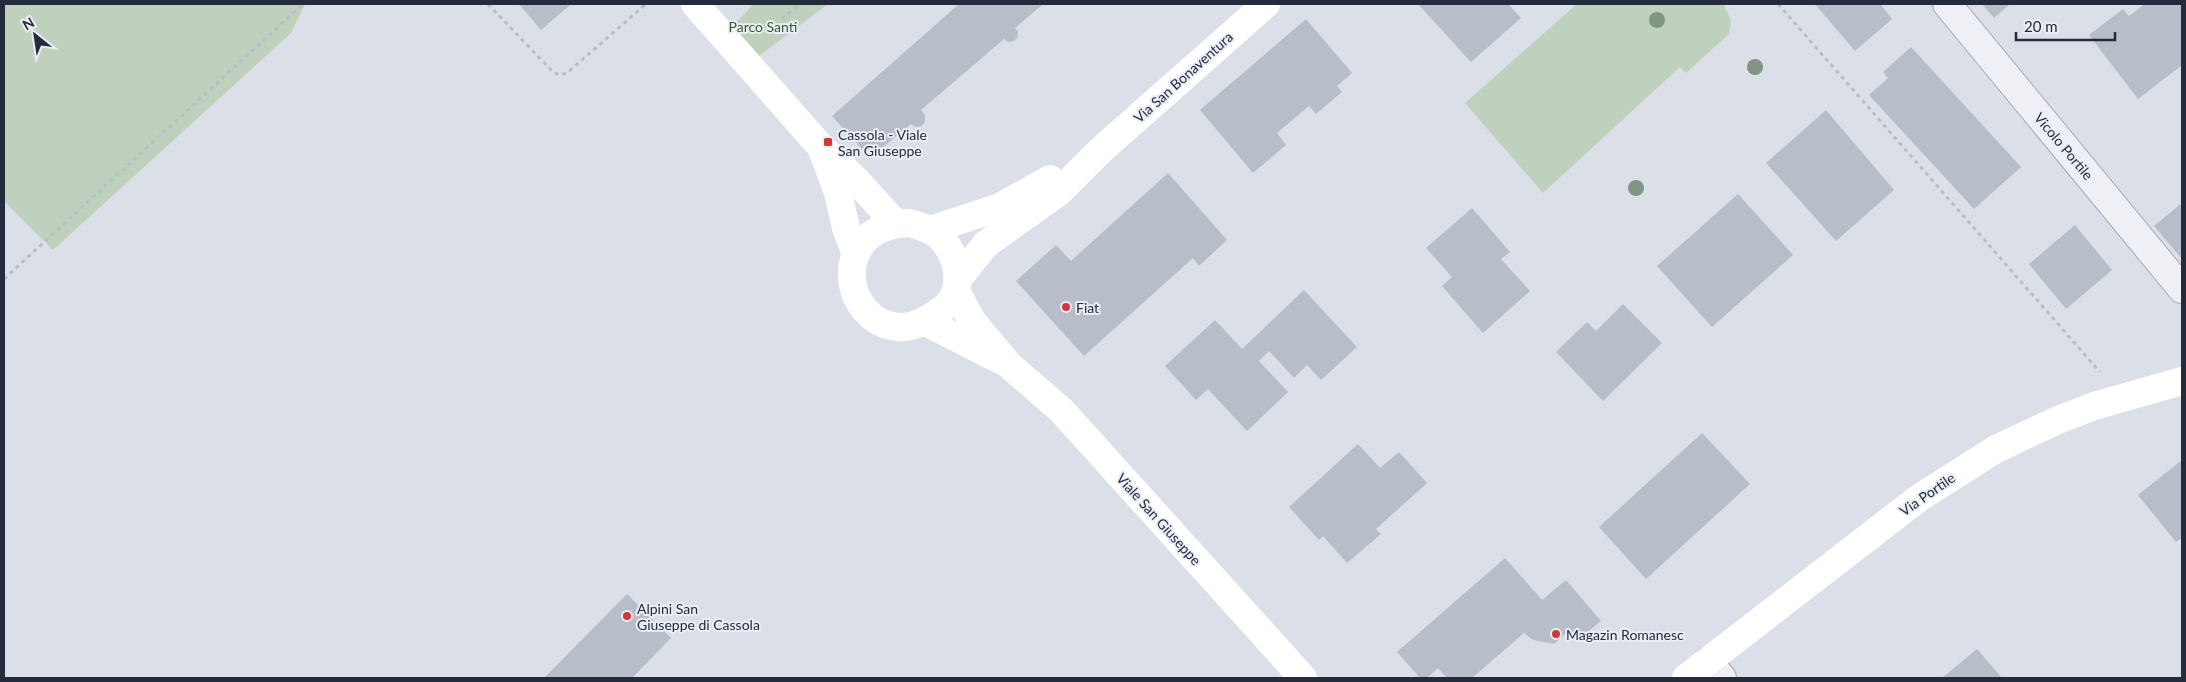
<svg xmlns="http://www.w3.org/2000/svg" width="2186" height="682" font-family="Lato,sans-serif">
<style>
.green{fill:#bfd1bc}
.building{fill:#b8bdca}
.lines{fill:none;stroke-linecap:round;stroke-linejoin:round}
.street-casing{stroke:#a4a9b4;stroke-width:30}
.path{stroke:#b9bdc5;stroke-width:3;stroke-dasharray:4 4;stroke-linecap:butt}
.street{stroke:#eef0f5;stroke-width:28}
.secondary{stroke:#fff;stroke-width:28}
.tree{fill:#809683}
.poi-dot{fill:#d6353f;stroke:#eaeef4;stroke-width:2}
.labels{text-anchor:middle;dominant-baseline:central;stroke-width:4;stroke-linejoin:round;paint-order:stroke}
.park-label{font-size:14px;fill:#355a31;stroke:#eaeef4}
.street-label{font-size:14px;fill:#242b3d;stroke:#eaeef4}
.poi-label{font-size:14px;fill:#242b3d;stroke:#eaeef4;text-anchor:start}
</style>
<rect width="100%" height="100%" fill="#dbdfe7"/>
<!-- green -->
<g class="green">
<polygon points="4,4 305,4 291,33 53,250 4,201"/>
<polygon points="754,4 828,4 755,59 728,30"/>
<polygon points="1577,4 1723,4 1731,20 1729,34 1686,73 1680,67 1543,193 1465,103"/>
</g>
<!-- building -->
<g class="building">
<polygon points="519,4 571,4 541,30"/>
<polygon points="959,4 1043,4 1015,28 1018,32 1017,38 1014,41 1008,42 1004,39 921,110 925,115 925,121 922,126 916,127 911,124 870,158 832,116"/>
<polygon points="1418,4 1508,4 1521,18 1471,62"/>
<polygon points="1815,4 1880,4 1892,19 1855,51"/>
<polygon points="1982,4 2010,4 1994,18"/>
<polygon points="2145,4 2182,4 2182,65 2138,99 2089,35 2123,9 2129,16"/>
<polygon points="1306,19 1352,73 1337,86 1342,92 1316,114 1309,106 1277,133 1286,145 1253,173 1200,110"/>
<polygon points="1911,47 2021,167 1974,209 1869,95 1888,78 1883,72"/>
<polygon points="1826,110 1894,190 1836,241 1766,163"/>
<polygon points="1168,173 1227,240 1199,266 1193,258 1084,356 1016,281 1056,245 1071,261"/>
<polygon points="1738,194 1793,255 1712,327 1657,266"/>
<polygon points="2182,203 2182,259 2154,226"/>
<polygon points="1472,208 1510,252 1501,259 1530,291 1483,333 1442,286 1452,277 1426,248"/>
<polygon points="2075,225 2112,270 2066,309 2029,264"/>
<polygon points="1304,290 1357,347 1321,380 1307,365 1294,378 1269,351 1259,361 1288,392 1247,431 1208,389 1196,400 1165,366 1215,320 1242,349"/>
<polygon points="1623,304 1662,343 1603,401 1556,352 1587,322 1596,331"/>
<polygon points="1702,433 1750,484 1646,579 1599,527"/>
<polygon points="1358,444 1380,468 1399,452 1427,483 1376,529 1381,534 1347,563 1323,536 1319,540 1289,507"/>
<polygon points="2182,460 2182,538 2176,542 2138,495"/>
<polygon points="1505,558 1542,600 1566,580 1601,621 1585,634 1567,632 1554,644 1533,640 1524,633 1472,678 1447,678 1438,668 1427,678 1420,678 1397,652"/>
<polygon points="627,594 671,638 632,678 544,678"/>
<polygon points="1977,649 2002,678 1942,678"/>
</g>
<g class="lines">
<!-- street casing -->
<g class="street-casing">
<g id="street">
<polyline points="1947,4 2182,289"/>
<polyline points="1708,662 1722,678"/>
</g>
</g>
<!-- path -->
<g class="path">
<polyline points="488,4 552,71 559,75 567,73 646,4"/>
<polyline points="1778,4 2100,372"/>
<polyline points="782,19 799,4"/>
<polyline points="4,279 303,4"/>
</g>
<!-- street -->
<use href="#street" class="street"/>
<!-- secondary -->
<g class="secondary">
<polyline points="695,4 820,146 856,180 896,224"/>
<polyline points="823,152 838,193 846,228 855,252"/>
<path d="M909,223c11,3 22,6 31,14 16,16 25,47 9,66 -5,6 -12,10 -18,14 -10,6 -20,11 -32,10 -58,-4 -71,-101 10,-104z"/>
<polyline points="930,230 1000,207 1050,179"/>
<polyline points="958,279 986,244 1059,192 1101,150 1266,4"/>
<polyline points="956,291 972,321 1009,365 1062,411 1303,678"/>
<polyline points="924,321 1000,360"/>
<polyline points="1686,678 1919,498 1996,449 2058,420 2094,406 2182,381"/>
</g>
</g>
<!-- trees -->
<g class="tree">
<circle cx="1657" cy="20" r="8"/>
<circle cx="1755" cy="67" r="8"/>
<circle cx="1636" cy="188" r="8"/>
</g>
<!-- markers -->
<g class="poi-dot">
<rect x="823" y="137" width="10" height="10" rx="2.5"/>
<circle cx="1066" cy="307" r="5"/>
<circle cx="627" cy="616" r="5"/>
<circle cx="1556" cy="634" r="5"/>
</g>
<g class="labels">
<!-- park labels -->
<g class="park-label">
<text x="763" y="26">Parco Santi</text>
</g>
<!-- street labels -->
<g class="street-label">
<text transform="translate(1183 77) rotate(-42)">Via San Bonaventura</text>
<text transform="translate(2064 146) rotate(50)">Vicolo Portile</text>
<text transform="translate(1927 494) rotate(-35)">Via Portile</text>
<text transform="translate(1159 519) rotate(48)">Viale San Giuseppe</text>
</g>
<!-- poi labels -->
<g class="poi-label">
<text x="838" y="134">Cassola - Viale<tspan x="838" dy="16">San Giuseppe</tspan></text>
<text x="1076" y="307">Fiat</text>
<text x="637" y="608">Alpini San<tspan x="637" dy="16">Giuseppe di Cassola</tspan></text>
<text x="1566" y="634">Magazin Romanesc</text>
</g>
</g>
<!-- border -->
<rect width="2186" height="682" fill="none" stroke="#242b3d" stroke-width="10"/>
<!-- north arrow -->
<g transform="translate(35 35) rotate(330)" stroke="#eaeef4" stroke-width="4" paint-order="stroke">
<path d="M0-4L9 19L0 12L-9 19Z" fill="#242b3d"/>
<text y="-8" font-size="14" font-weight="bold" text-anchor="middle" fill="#242b3d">N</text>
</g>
<!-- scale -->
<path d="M2016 32v8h99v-8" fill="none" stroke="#242b3d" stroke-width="2.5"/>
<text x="2024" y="32" font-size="15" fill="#242b3d" stroke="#eaeef4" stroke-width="4" paint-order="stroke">20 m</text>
</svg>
